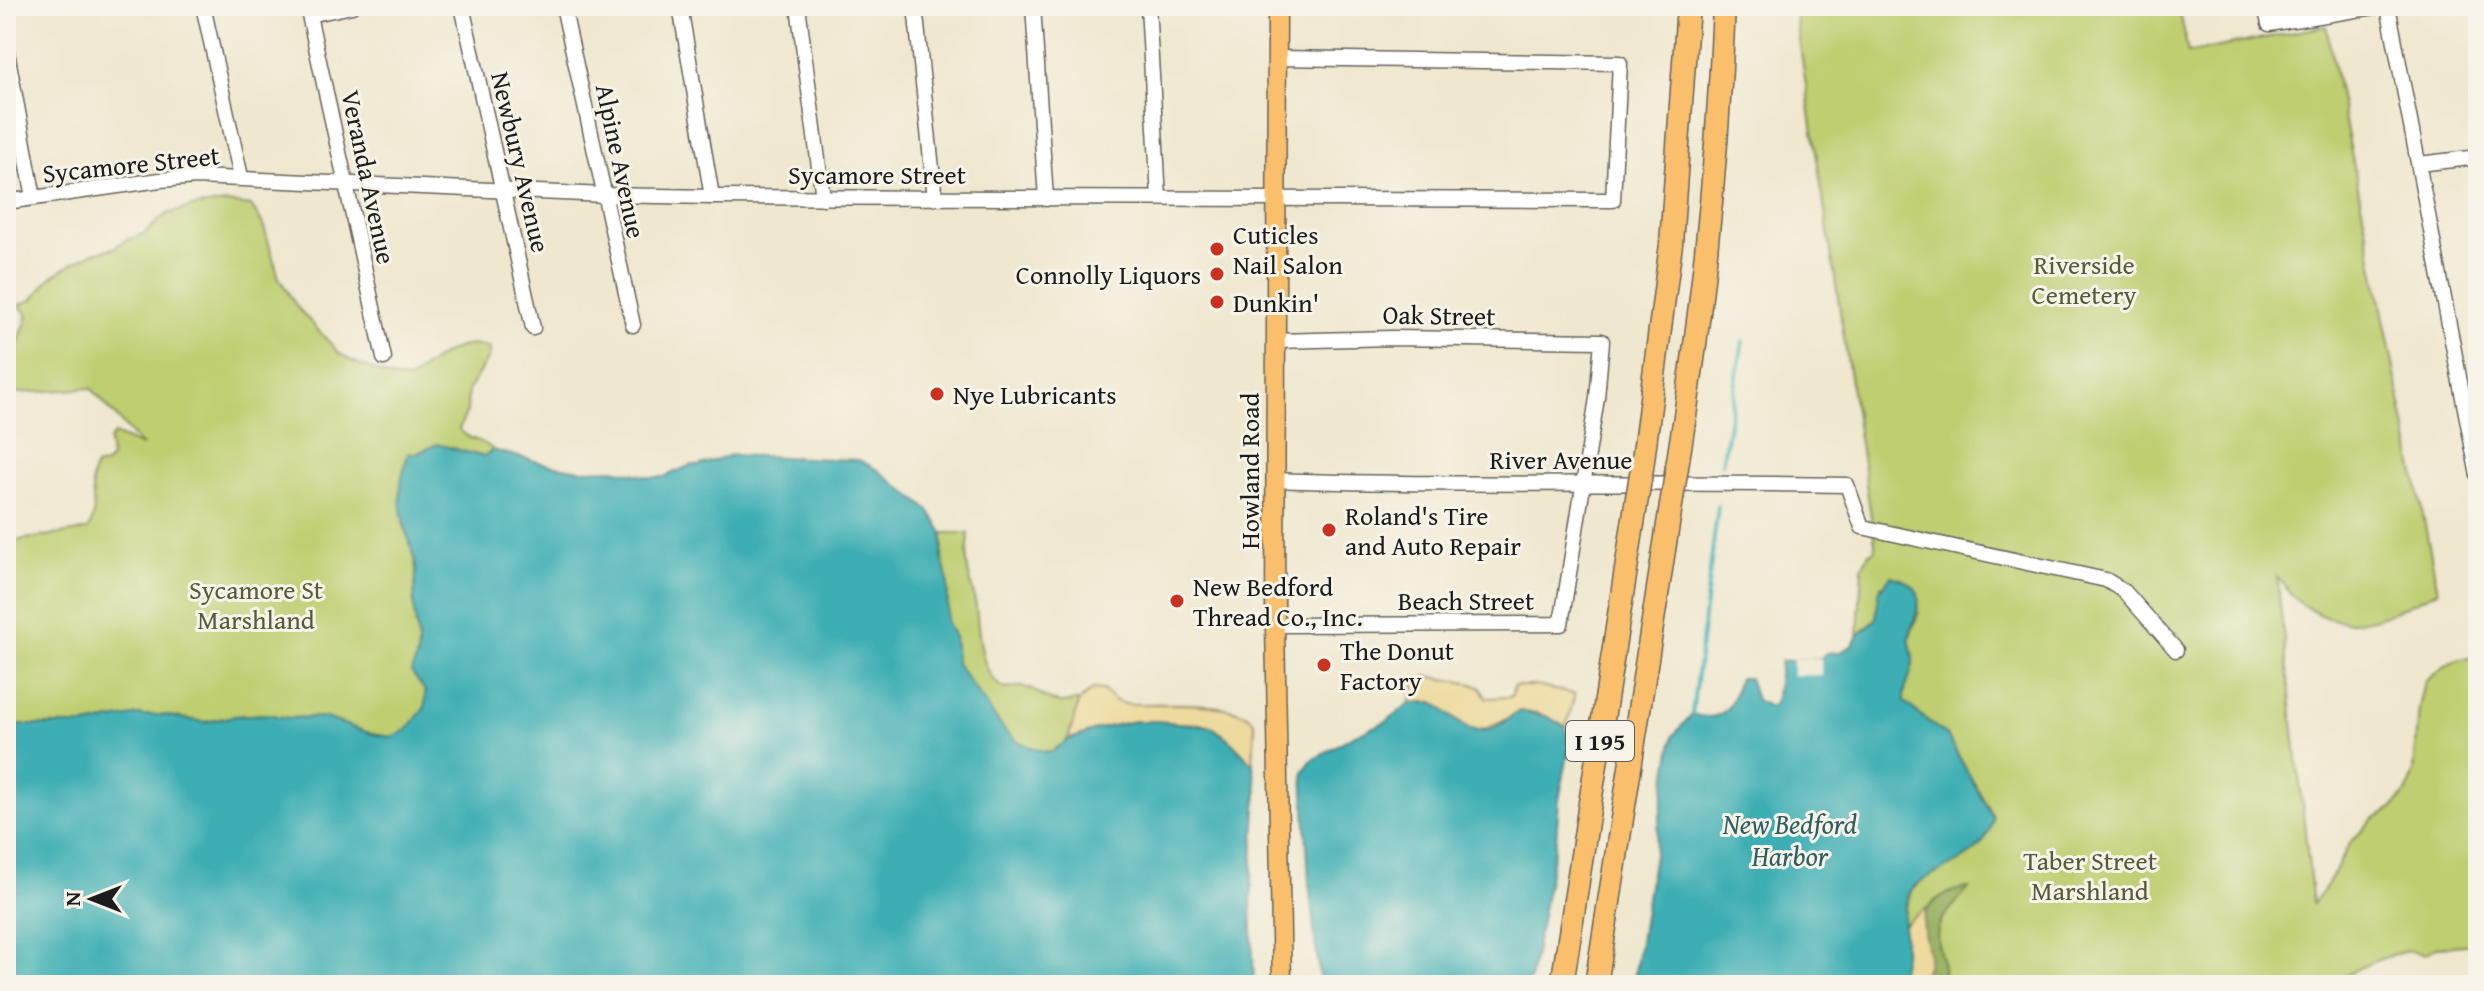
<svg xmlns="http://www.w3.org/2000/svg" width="2484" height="991" font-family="'Gentium Book Plus',serif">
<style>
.green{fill:#bece70;stroke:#6d7546;stroke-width:2}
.forest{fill:#96b162;stroke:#59663f;stroke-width:2}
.sand{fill:#eeda9e;stroke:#857b5d;stroke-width:2}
.water{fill:#3caeb4;stroke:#2c6568;stroke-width:2}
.pier{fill:#efe7ce}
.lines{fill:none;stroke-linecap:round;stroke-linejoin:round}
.stream{stroke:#3caeb4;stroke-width:4}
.minor-casing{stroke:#66635a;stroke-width:17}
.major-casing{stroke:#66635a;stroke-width:21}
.highway-casing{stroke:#66635a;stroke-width:25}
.minor{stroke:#fff;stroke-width:14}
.major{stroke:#f9bf6c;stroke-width:18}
.highway{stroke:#f9bf6c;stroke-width:22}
.highway-bridge-casing{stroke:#66635a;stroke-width:25;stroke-linecap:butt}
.highway-bridge{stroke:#f9bf6c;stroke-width:22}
.poi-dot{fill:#c8321e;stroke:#f7f3e8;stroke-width:3}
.labels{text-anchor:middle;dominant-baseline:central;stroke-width:6;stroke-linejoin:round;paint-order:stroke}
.shield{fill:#f7f3e8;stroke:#5e5c59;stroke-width:2}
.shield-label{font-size:24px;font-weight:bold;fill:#1c1c1c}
.street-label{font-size:26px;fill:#1c1c1c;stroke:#f7f3e8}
.poi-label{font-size:26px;fill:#1c1c1c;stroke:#f7f3e8;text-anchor:start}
.park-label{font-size:26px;fill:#555a39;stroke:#f7f3e8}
.water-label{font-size:28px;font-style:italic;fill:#2a5e60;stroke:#f7f3e8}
</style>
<rect width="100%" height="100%" fill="#f7f3e8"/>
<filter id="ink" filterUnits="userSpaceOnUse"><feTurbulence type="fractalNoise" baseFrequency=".0125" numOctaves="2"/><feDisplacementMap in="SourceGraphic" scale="16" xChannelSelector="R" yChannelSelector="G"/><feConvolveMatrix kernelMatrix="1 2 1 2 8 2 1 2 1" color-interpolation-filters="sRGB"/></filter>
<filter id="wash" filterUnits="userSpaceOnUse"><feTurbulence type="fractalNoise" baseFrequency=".006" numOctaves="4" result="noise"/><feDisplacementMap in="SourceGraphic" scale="32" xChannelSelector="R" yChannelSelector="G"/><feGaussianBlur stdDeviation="1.8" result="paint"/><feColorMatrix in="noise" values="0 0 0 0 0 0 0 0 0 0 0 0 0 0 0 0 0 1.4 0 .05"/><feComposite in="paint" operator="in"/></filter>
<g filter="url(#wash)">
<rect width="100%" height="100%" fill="#efe7ce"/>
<!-- green -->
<g class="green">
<path d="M1794,6h385l9,47 138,-27 112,565c-51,23 -89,51 -140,10 -8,-7 -14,-17 -21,-24l36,327 14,-18 23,-43 23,-24 20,-11 14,-17 7,-20 5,-63 6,-26 18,-15 17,-8 18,-2v287l-42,3 -11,7 -17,-3 -17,4 -32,13 -28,17h-434l8,-60 -2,-6 8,-28 81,-77 -45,-78 -43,-34v-14l9,-24 -4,-26 10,-26 -38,-27 -5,34 -18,17 4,-69 7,-14 7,-3z"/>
<path d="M228,203l23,3 12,18 16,54 18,29 42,46 11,7 39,17 20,3c23,-19 49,-43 81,-32l-2,10 -20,32 -1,21 -8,18c9,12 24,10 34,21l-9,6 -7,-1 -40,-11 -19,9 -15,69 11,34 2,16 -2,39 4,17v29l15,49 -27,25 -15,6 -19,-3 -49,-17 -35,1 -21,-4 -32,2 -30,6 -42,-7h-23l-55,10h-79v-186l7,2 74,-11c16,-20 -3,-45 9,-64l10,-2 5,-6 -2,-17 5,-7 28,12 -51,-58 -85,6v-27l10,-17 12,-35 -9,-10 14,-6 18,-22 22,-14 20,-10 21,-5 10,-7 19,-7 24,-20 29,-8z"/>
<path d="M943,533h25c2,9 -1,16 -1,25 -1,14 6,29 8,44 5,26 2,72 30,87 29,-8 30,8 54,14 5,1 14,-2 20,-2 -3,8 -9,36 -13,41 -13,20 -47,3 -60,-10 -15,-15 -31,-42 -45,-60l-5,-9 -2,-26 -7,-14 1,-22 -6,-43z"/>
</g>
<!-- forest -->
<path class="forest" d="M1969,888c-8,11 -23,23 -29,35 -10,22 12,42 -1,62h-21c5,-10 9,-19 9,-30 1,-9 -4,-17 -5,-25 -1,-27 24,-40 47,-42z"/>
<!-- sand -->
<g class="sand">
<path d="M1427,676l46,8 8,4 5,10 25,-1 3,-11h21l40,8 -9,33c-11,-5 -22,-14 -34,-15 -27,-2 -42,28 -70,14 -11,-5 -18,-18 -29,-24l-23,1 6,-19z"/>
<path d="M1093,689l10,1 11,10 10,4c28,1 117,-6 131,19l-2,41 -30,-30 -21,-10 -67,-3 -37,8 -30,11 11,-39z"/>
<path d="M1927,907c-8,17 -1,29 1,46 1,12 -4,22 -10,32h-23l9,-31 -2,-21 3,-9z"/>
</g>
<!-- water -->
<g class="water">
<path d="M437,444l40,11 7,1 9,-6 58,15 30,5 33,-1 35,8h15l27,-12 6,1 35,-11 127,5 19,10 51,40 14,23 -1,25 6,23 -1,42 7,14 2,26 49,68 13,11 24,9 9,1 17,-12 30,-11 37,-8h21l55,5 20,15 22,23 4,25 -6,112 3,84h-1248v-260h79l54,-10h24l42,7 30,-6 32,-2 21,4 35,-1 49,17 19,3 16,-7 18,-23v-16l-14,-19c12,-26 6,-34 3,-60 -2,-14 3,-29 2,-43 -1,-15 -7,-28 -11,-42 -8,-26 -5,-48 3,-73l10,-1z"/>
<path d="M1891,576c41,10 26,30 19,59 -2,8 3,16 3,25 0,15 -10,25 -9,42l43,34 46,81c-7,51 -69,49 -84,77 -8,16 -4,44 -5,61 -1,11 -6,20 -9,30h-262l40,-249 19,-22c33,11 40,-9 47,-36h10l7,22 14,7 5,-4 6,-42 40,-3 5,-5 14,-1 12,-6 6,-10 18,-17 3,-28z"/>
<path d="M1433,702c21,12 35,40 64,24 8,-4 14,-11 23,-15l26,5 20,11 2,28 -9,45 -3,40 -26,140 -3,5h-207l-11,-102 -6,-111 8,-11 40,-24 36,-16 23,-18z"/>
</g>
<!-- pier -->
<polygon class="pier" points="1821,658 1821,675 1793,675 1793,659"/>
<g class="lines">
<!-- stream -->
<g class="stream">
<polyline points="1722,464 1743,341"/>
<polyline points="1692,714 1718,506"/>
</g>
</g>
</g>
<g filter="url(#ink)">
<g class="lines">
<!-- minor casing -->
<g class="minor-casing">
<g id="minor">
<polyline points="203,6 241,177"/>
<polyline points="307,6 384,358"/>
<polyline points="462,6 533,328"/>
<polyline points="563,6 633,325"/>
<polyline points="680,6 712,197"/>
<polyline points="798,6 823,198"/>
<polyline points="915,6 935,198"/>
<polyline points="1033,6 1046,199"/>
<polyline points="1148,6 1159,198"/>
<polyline points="2265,6 2269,24 2381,6"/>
<polyline points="2388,6 2478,476"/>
<polyline points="309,15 352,6"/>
<polyline points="6,47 34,198"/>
<polyline points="2419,164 2478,157"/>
<polyline points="6,202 160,180 196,177 605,195 712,197 1613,200 1620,63 1276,58"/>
<path d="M1275,480c190,7 381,1 572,5l15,42 244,53 18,11 52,59"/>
<polyline points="1275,625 1561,624 1597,398 1602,341 1392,338 1276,341"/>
</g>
</g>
<!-- major casing -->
<g class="major-casing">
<polyline id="major" points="1277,6 1275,625 1282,985"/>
</g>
<!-- highway casing -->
<g class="highway-casing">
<g id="highway">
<path d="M1677,467c25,-153 41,-306 47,-461"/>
<polyline points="1642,468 1671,244 1688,6"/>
<polyline points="1562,985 1637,498"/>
<polyline points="1596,985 1672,499"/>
</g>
</g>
<!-- minor -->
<use href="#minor" class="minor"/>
<!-- major -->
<use href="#major" class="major"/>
<!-- highway -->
<use href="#highway" class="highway"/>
<!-- highway-bridge casing -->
<g class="highway-bridge-casing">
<g id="highway-bridge">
<polyline points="1637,498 1642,468"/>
<polyline points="1672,499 1677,467"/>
</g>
</g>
<!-- highway-bridge -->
<use href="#highway-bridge" class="highway-bridge"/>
</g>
</g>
<!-- markers -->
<g class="poi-dot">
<circle cx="1217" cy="249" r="8"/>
<circle cx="1217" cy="274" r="8"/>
<circle cx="1217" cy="302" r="8"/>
<circle cx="937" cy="394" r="8"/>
<circle cx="1329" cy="530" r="8"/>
<circle cx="1177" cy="601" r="8"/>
<circle cx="1324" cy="665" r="8"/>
</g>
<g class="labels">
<!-- shield labels -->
<rect class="shield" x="1566" y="721" width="68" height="40" rx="6"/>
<g class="shield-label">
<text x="1600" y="741">I 195</text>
</g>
<!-- street labels -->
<g class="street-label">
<text transform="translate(621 161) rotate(78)">Alpine Avenue</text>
<text transform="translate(521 162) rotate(77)">Newbury Avenue</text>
<text transform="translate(131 164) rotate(-6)">Sycamore Street</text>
<text x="877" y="174">Sycamore Street</text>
<text transform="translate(369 177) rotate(78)">Veranda Avenue</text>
<text transform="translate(1439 315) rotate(1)">Oak Street</text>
<text x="1561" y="459">River Avenue</text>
<text transform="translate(1249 471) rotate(-90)">Howland Road</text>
<text x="1466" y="600">Beach Street</text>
</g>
<!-- poi labels -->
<g class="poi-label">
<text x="1233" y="234">Cuticles<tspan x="1233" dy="30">Nail Salon</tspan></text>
<text x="1201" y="274" text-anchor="end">Connolly Liquors</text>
<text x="1233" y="302">Dunkin'</text>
<text x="953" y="394">Nye Lubricants</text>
<text x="1345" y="515">Roland's Tire<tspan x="1345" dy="30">and Auto Repair</tspan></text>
<text x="1193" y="586">New Bedford<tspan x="1193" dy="30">Thread Co., Inc.</tspan></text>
<text x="1340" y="650">The Donut<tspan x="1340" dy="30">Factory</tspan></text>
</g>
<!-- park labels -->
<g class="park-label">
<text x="2084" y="264">Riverside<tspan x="2084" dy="30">Cemetery</tspan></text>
<text x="256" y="589">Sycamore St<tspan x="256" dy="30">Marshland</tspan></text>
<text x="2090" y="860">Taber Street<tspan x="2090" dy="30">Marshland</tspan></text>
</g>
<!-- water labels -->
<g class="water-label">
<text x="1790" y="823">New Bedford<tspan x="1790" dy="32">Harbor</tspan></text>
</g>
</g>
<!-- margin -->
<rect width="2484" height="991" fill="none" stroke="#f7f3e8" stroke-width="32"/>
<!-- north arrow -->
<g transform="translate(92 899) rotate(270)" stroke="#f7f3e8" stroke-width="6" paint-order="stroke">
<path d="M0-6L14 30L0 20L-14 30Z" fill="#1c1c1c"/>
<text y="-12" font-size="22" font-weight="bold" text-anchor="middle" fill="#1c1c1c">N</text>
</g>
</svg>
